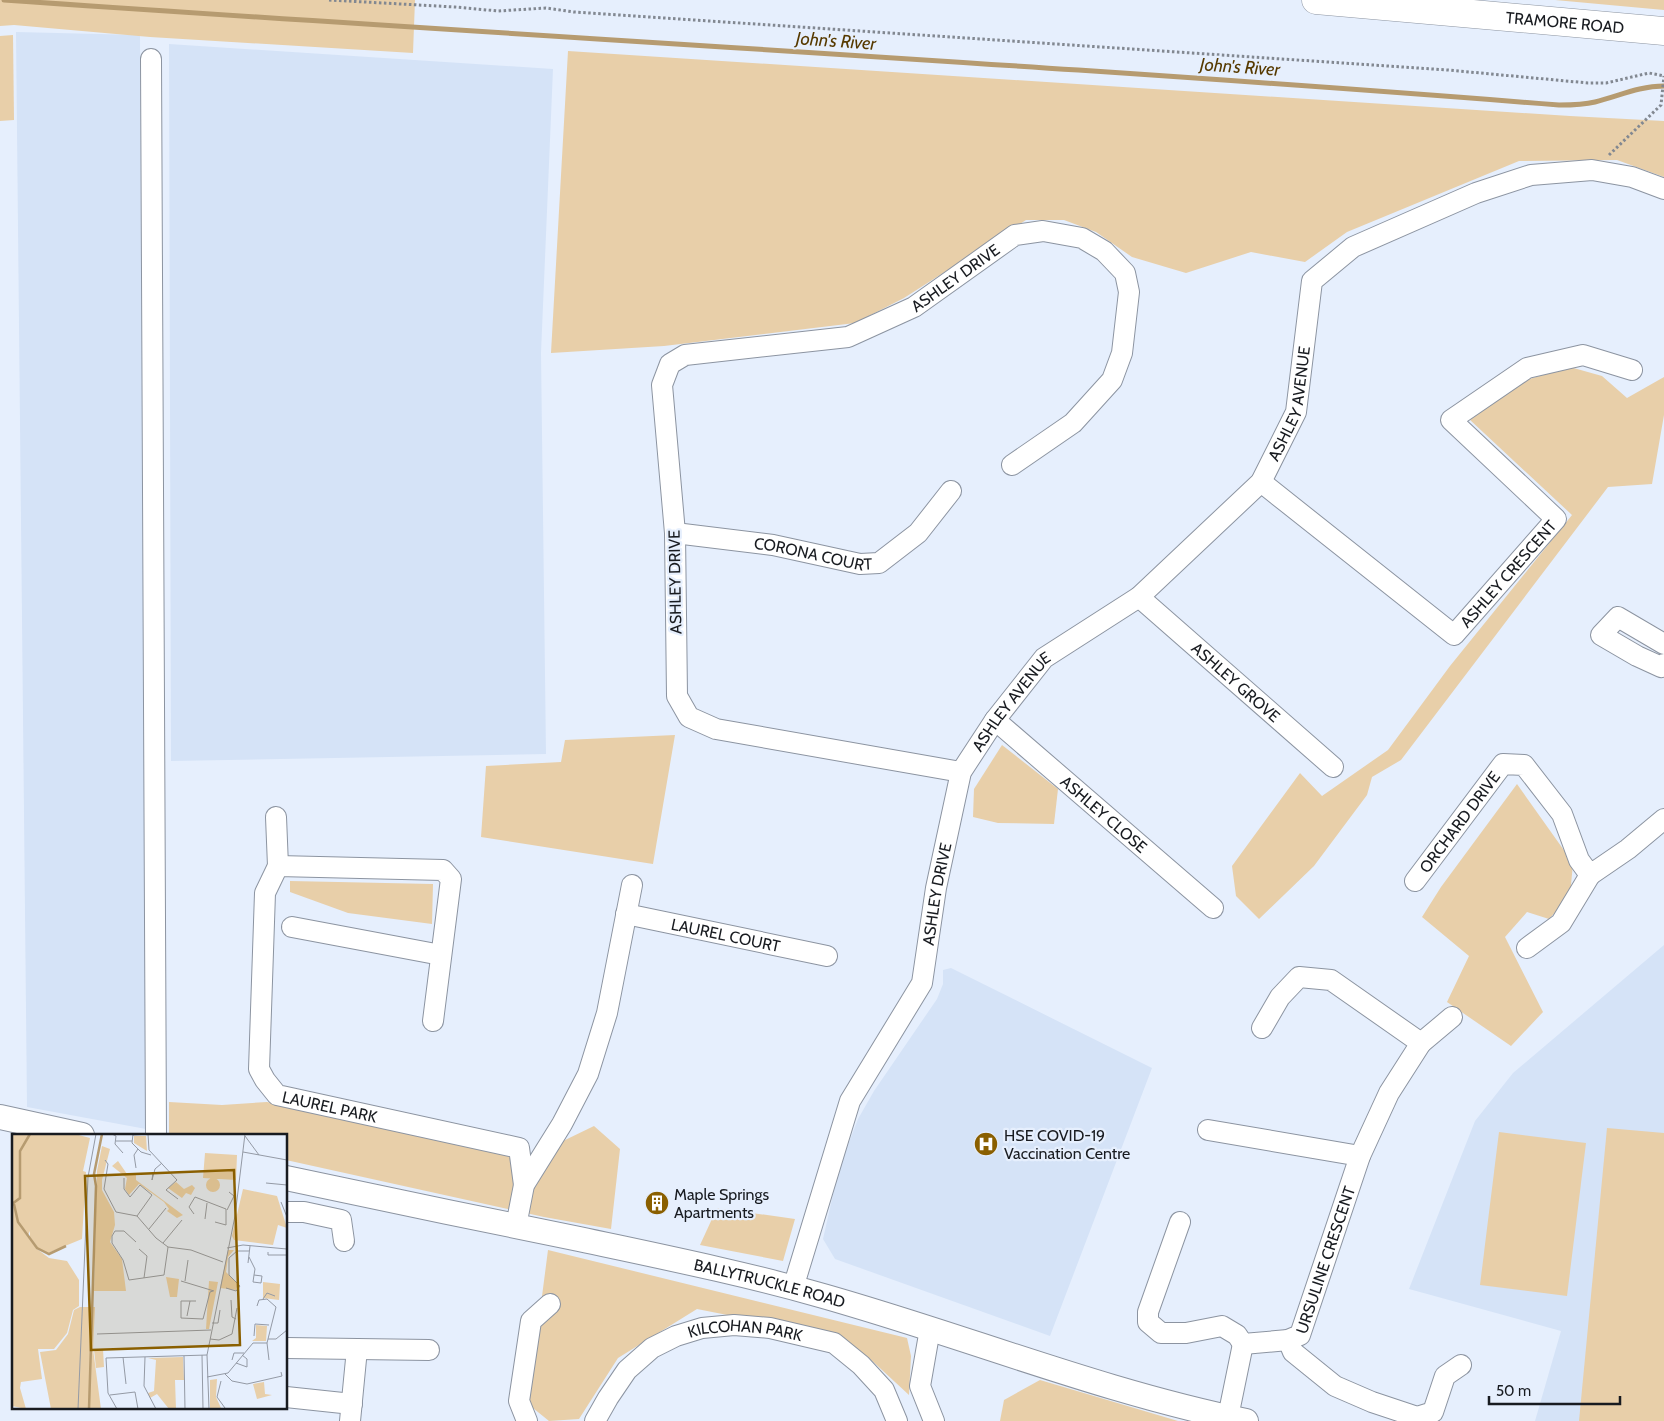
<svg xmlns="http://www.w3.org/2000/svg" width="1664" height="1421" font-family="Cabin,sans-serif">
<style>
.built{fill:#d5e3f7}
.green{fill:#e8cfa9}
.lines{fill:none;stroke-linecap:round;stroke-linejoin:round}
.stream{stroke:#b69b70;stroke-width:5}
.minor-casing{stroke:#8c94a1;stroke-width:22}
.tertiary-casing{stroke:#8c94a1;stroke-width:26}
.secondary-casing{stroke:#8c94a1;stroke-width:29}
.path{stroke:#828891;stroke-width:3;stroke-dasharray:2.5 2.5;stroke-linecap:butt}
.minor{stroke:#fff;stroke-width:20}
.tertiary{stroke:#fff;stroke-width:24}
.secondary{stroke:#fff;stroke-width:28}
.labels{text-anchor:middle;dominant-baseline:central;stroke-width:4.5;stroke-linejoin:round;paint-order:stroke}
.street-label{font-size:16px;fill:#181b20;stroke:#e6effd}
.poi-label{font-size:16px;fill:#181b20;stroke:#e6effd;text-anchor:start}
.water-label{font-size:18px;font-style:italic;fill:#573a00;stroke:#e6effd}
.inset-river{fill:none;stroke:#b69b70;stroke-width:2.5}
.inset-road{fill:none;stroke:#949aa5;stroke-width:1}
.view{fill:#8a5f00;fill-opacity:0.15;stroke:#8a5f00;stroke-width:2.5}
.inset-edge{fill:none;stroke:#181b20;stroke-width:2.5}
</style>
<rect width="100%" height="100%" fill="#e6effd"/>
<!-- built -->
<g class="built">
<polygon points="16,32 140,35 146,1129 27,1107"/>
<polygon points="169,44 553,69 541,353 546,754 171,761"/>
<polygon points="1664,945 1664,1421 1535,1421 1561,1331 1409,1289 1475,1121 1513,1073"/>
<polygon points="951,968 1152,1068 1050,1336 835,1259 823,1239 839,1168 858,1119 874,1091 937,999 943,984 943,970"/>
</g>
<!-- green -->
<g class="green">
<polygon points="0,0 415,0 413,53 150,37 14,25 0,26"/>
<polygon points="1555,0 1664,0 1664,10"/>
<polygon points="13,35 14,120 0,121 0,36"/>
<polygon points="568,51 1570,116 1664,121 1664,177 1617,160 1519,161 1347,232 1305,262 1251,252 1186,273 1132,257 1096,232 1064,220 1026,220 904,298 855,323 664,346 551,353"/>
<polygon points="1570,367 1602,376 1627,398 1664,377 1664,415 1652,484 1608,487 1401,760 1372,777 1367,795 1314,866 1259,919 1236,896 1232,866 1300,773 1322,796 1388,750 1450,666 1572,515 1469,419 1526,380"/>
<polygon points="675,735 653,864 481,837 486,766 561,762 565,740"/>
<polygon points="1002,745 1058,789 1054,824 998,823 973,817 974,789"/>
<polygon points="1517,784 1573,863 1570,896 1549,919 1527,912 1505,937 1543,1012 1511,1046 1447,1002 1469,956 1422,917 1441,887"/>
<polygon points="290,881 433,884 432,924 348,913 290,892"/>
<polygon points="169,1102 222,1105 267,1102 530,1157 594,1126 620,1149 611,1229 544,1217 286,1160 286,1135 169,1134"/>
<polygon points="1607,1128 1664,1133 1664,1421 1579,1421"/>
<polygon points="1499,1132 1586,1143 1567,1296 1480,1285"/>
<polygon points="717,1208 795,1219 783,1261 700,1245"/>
<polygon points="548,1250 907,1338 911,1356 909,1395 868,1357 839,1337 697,1309 618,1358 579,1419 549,1421 528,1404"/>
<polygon points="1040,1380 1178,1421 1000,1421 1004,1400"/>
</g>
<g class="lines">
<!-- stream -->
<path class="stream" d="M4,0c518,36 1037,64 1555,105 13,0 24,0 36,-3 24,-6 44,-16 69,-16"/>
<!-- minor casing -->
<g class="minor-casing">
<g id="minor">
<polyline points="151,59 156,1135"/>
<path id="s1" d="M1261,482l193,153 102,-116 -105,-99 76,-52 56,-13 49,15"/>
<path id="s2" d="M675,533l98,12 87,19 19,-1 39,-30 33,-42"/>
<path id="s3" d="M1139,597l194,170"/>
<polyline points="1664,644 1618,617 1601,635 1637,656 1661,667 1664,664"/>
<path id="s4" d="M995,720l218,188"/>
<path id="s5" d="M961,772l-245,-43 -27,-12 -12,-21 -2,-163 -13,-148 8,-21 15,-9 163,-18 66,-30 101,-72 28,-4 39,7 22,13 21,22 4,19 -7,61 -10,27 -39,43 -61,42"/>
<polyline points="276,817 278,866"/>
<path id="s6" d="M1415,881l88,-117 21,1 38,49 17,46 11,15 38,-26 36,-30"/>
<path id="s7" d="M626,914l201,42"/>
<polyline points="292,927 441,955"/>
<polyline points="1527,948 1561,923 1590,875"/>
<path id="s8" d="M433,1021l18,-142 -8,-9 -165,-4 -13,27 -6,176 6,11 12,15 242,53 5,37"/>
<polyline points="1421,1043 1452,1017"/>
<polyline points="1208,1130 1360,1156"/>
<polyline points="286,1212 304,1212 341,1220 344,1241"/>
<path id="s9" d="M1180,1222l-32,90v10l13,11h25l36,-7 15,9 6,9 45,-4 12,-5 60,-179 29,-63 32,-50 -90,-63 -32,-3 -19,20 -18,31"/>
<polyline points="516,1226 524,1185 562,1124 588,1074 607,1013 632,885"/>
<path id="s10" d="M793,1288l57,-187 72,-118 14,-95 25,-116 34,-52 49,-62 95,-61 122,-115 35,-70 16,-131 41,-34 123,-54 55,-18 61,-5 40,7 32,12"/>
<polyline points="930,1329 920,1386 934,1421"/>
<polyline points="1288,1340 1293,1352 1335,1386 1372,1402 1417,1417 1433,1412 1445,1376 1461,1365"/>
<polyline points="286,1348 429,1350"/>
<polyline points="286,1397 352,1404"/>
<polyline points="1228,1417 1243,1344"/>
<polyline points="350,1421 357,1349"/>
<polyline points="527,1421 519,1401 531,1321 550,1304"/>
<path id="s11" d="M595,1421l13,-23 19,-28 25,-22 24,-12 26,-8 32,-3 36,3 64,15 27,22 23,25 13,31"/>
</g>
</g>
<!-- tertiary casing -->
<g class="tertiary-casing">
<g id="tertiary">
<polyline points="0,1117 82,1135"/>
<path id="s12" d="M286,1178c98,21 195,41 293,61 79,17 159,33 237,55 144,40 283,97 430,127"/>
</g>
</g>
<!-- secondary casing -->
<g class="secondary-casing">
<g id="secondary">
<path id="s13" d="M1316,0l348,31"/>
</g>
</g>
<!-- path -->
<g class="path">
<polyline points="329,0 455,7 498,11 546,8 574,12 1448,70 1588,83 1606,83 1649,73 1664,76"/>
<polyline points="1609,155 1661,105 1664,76"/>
</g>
<!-- minor -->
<use href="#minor" class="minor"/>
<!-- tertiary -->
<use href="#tertiary" class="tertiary"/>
<!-- secondary -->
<use href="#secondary" class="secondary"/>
</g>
<!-- icons -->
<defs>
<g id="hospital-disc" transform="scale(1.25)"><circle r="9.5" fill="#8a5f00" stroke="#e6effd"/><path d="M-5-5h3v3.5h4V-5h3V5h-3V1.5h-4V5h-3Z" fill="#fff"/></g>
<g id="building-disc" transform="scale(1.25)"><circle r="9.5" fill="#8a5f00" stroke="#e6effd"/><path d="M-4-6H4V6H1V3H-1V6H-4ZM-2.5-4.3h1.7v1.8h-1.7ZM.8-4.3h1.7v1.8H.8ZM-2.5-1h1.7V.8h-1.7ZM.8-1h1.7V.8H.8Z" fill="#fff"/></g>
</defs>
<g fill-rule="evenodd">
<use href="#hospital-disc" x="986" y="1144"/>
<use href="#building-disc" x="657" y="1203"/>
</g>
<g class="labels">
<!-- street labels -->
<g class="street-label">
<text stroke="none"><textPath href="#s13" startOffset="250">TRAMORE ROAD</textPath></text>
<text stroke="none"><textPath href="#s5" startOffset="941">ASHLEY DRIVE</textPath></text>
<text stroke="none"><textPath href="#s10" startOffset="1055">ASHLEY AVENUE</textPath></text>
<text stroke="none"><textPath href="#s2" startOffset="140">CORONA COURT</textPath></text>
<text stroke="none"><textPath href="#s1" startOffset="328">ASHLEY CRESCENT</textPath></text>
<text transform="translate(675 582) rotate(-91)">ASHLEY DRIVE</text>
<text stroke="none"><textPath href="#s3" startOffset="129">ASHLEY GROVE</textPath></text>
<text stroke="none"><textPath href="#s10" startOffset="635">ASHLEY AVENUE</textPath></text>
<text stroke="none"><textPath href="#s4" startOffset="144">ASHLEY CLOSE</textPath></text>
<text stroke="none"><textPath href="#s6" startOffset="74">ORCHARD DRIVE</textPath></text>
<text stroke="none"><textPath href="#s10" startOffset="424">ASHLEY DRIVE</textPath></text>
<text stroke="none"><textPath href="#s7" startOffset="102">LAUREL COURT</textPath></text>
<text stroke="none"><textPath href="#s8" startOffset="612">LAUREL PARK</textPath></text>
<text stroke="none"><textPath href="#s9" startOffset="350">URSULINE CRESCENT</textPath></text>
<text stroke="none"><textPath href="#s12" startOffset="495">BALLYTRUCKLE ROAD</textPath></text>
<text stroke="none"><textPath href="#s11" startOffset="191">KILCOHAN PARK</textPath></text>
</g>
<!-- poi labels -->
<g class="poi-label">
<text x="1004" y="1135">HSE COVID-19<tspan x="1004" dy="18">Vaccination Centre</tspan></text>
<text x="674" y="1194">Maple Springs<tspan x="674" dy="18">Apartments</tspan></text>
</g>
<!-- water labels -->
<g class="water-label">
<text transform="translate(836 41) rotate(4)">John's River</text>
<text transform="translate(1240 67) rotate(4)">John's River</text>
</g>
</g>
<!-- overview -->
<g transform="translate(12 1134)">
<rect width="275" height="275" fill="#e6effd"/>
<path d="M0,0h63l15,4 -7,33 3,1 -4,67 -34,14 -10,-5 -8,-11v-6l-2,4 -9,-10 18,24 12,9 18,3 12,19v26l-6,4 -6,23 -13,16h-16l4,30 -21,3 -1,6 6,21 -14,-3v-198l3,-3 -3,-1zM122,2h12l1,15 -13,-8zM90,12l8,3 -8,31v10l12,22 1,13 -5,17 12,17 4,32h-32l3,-120zM193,19l32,2 -1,25 -33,-2zM106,27l9,13 9,1v5l47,35 -6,3 -10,-7 2,-2 -5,-7 -25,-18 -10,11 -4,-6 2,-11 -15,-12zM194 51a7 7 0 1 1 14 0a7 7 0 1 1-14 0ZM164,48l8,7 8,-4 3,3 -4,7 -5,-2 -4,5 -14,-10zM231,55l34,7 10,32 -9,-3 -5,20 -39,-5 -2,-4zM216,116h6l-6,7 -2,15 12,12 -2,6 -16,-2zM154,143l13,2 -2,18h-7zM197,147l9,1 -9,47h-3zM251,148l17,2 -1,16 -16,-2zM68,173h15l-2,42 8,60h-50l-11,-57 16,-2 12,-16 6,-24zM244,191l11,1 -1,15h-14l4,-3zM82,215h9l1,18 -8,1zM171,223l1,23h-9l1,29h-7l-12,-15 -7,4 -2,-5 6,-2 2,-31 -8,-2zM205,245l-1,18 5,11 -11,1v-29zM252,248l1,12 7,1 -15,4 -4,-15z" fill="#e8cfa9"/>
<path class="inset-river" d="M0,70l8,-6v-47l10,-17M2,70l4,18 19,26 12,6 17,-8M77,275l7,-223 -2,-12 8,-40"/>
<path class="inset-road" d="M100,0l4,2 -1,8 8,9M121,0l-1,9 9,9 10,3M136,0l1,16 28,30 -11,10 12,9M121,1l17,-1M233,2l14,19M104,7h16M231,18l44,8M93,26l3,4 -4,25 12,23 21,4 19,22 12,9 23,3 32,12M124,34l-2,-13 4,-6M141,38l-1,8 3,-11 7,-6M112,44v11l6,8 10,-12 12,10 -15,21M254,49l21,2M269,68l6,15M215,76l7,-14 -5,-4M182,80l-5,-7 6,-10 31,12v16l-11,-3M193,85l2,-16M137,95l17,-21M124,108l-12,-11h-9l-3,5v7l11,17 6,20 35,-5 4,-28M151,109l19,-23M215,114l16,-3 44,4M127,115l8,7 -3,22M256,118v3h19M237,123l6,12 -1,6 -1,7 8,1 1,-7 -8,-1M236,129l2,-17M169,147l33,10M173,147l3,-21M214,154l10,3 4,-5 -11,-11v-17l8,-7h12M251,165l4,-6 8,3M219,166l1,17 4,2M184,167h-15v17l22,1 7,-27 3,-1M175,182l3,-15M200,189h6l2,-13M85,200l114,-4M242,202l1,-12 14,1M198,205l9,1 13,-6 5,-26M256,205h8l11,-9M255,209l2,17M190,221l1,54M172,222l1,53M111,223l3,27M133,223l-1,29 12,23M220,226l2,-7h10M224,229l11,4v-8l-5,-4M213,240l7,7 15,3 35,-8 -1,-4M195,243l21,-4 25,-30h14l9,-36 -9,-8 -8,1 -2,6M209,247l-4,16 8,11M98,261l25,-3 3,17M66,275l10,-232 8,-43M105,275l-9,-16 -2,-35 101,-3M197,275l-2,-54 28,-139 10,-82"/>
<path class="view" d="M222,36l6,175 -149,5 -6,-174z"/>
<rect width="275" height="275" class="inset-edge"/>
</g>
<!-- scale -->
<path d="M1489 1396v8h131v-8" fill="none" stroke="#181b20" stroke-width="2.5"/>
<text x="1496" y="1396" font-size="15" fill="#181b20" stroke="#e6effd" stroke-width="4" paint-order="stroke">50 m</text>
</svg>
